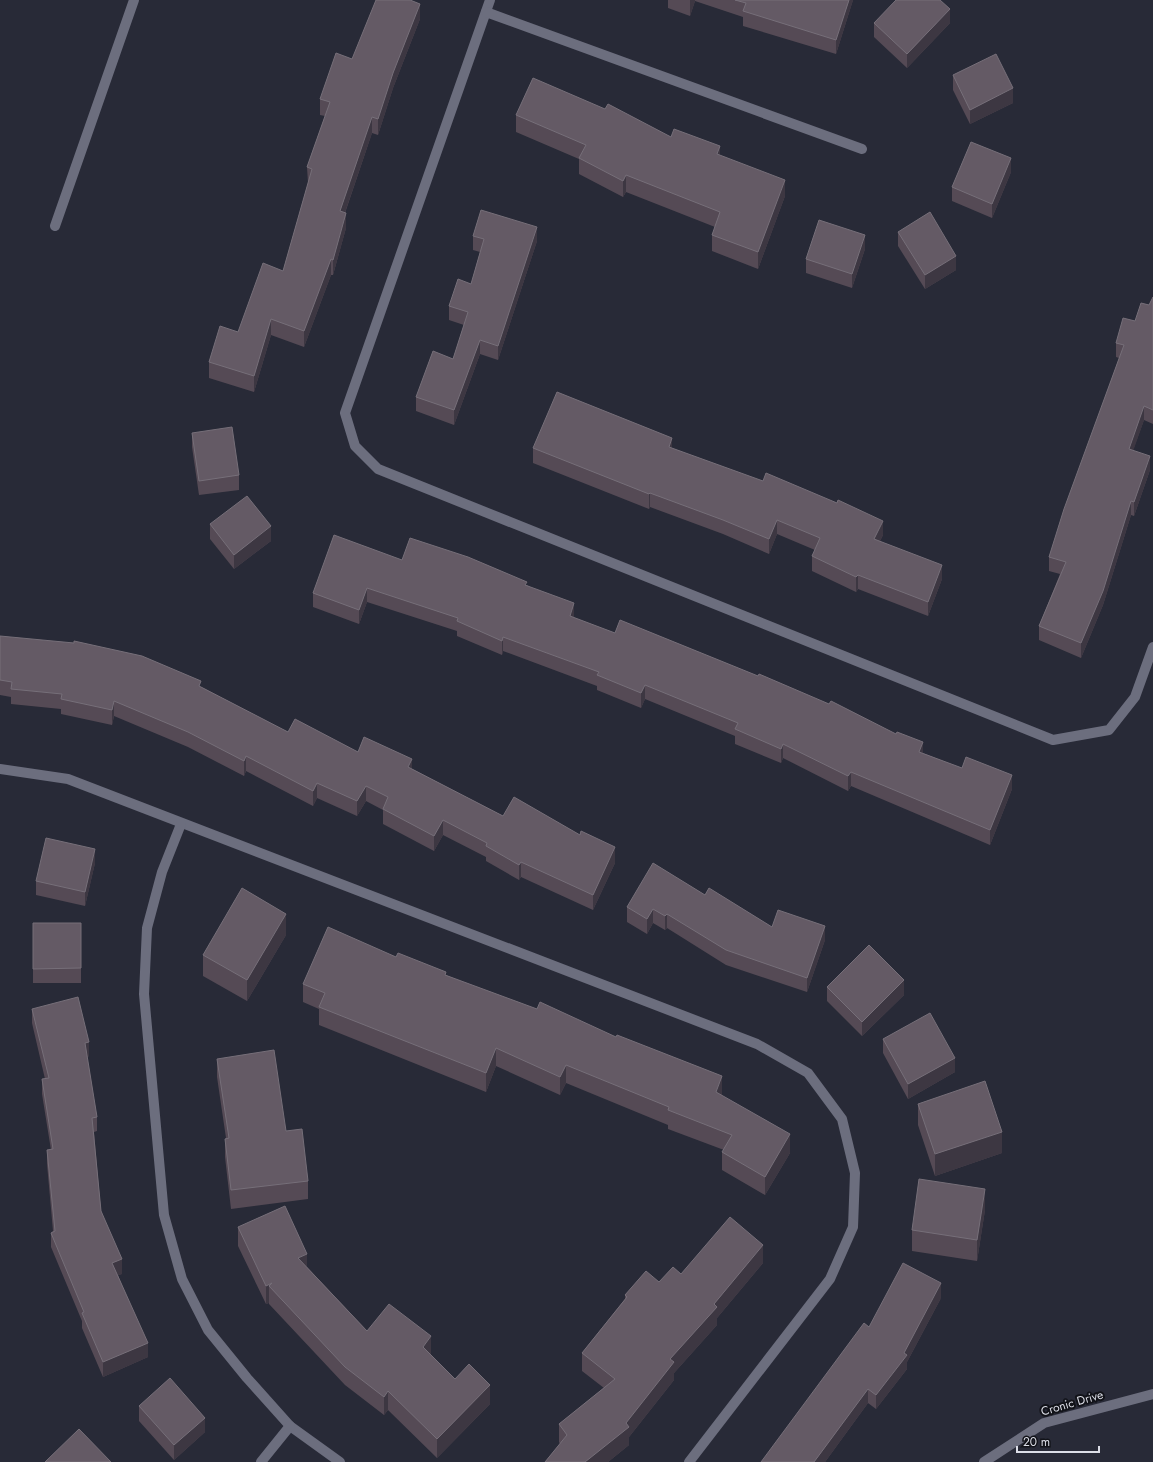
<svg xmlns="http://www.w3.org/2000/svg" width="1153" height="1462" font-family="Jost,sans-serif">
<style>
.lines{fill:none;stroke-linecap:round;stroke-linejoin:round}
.lane{stroke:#6c6e7e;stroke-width:10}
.street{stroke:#6c6e7e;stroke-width:10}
.wall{fill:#554a55}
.shaded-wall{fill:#3d3742}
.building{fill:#645a65;stroke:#766f79}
.labels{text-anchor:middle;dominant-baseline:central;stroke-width:4;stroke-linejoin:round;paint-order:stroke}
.street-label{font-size:12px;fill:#dcdee7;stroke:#121319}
</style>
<rect width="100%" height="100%" fill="#282a37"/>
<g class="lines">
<!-- lane -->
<polyline class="lane" points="55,226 134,0"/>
<!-- street -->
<g class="street">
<polyline points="490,0 345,413 355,446 378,469 1053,740 1109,730 1135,697 1153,647"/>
<polyline points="486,12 862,149"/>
<polyline points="0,769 68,779 757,1044 808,1073 842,1119 855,1173 853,1227 830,1279 689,1462"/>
<polyline points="181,824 162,872 147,928 144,994 164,1215 182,1279 208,1330 247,1378 290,1426 340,1462"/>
<polyline points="261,1462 290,1426"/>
<polyline points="984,1462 1044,1423 1153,1394"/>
</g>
</g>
<!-- wall -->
<g class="wall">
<polygon points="668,0 853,0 836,54 743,26 743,17 695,1 690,16 668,8"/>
<polygon points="415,2 420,19 393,88 378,135 372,133 345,213 346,228 333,275 331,275 304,347 271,335 254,392 209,378 209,362 238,332 283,271 308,183 307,167 325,116 320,115 320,99 352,59"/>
<polygon points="874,23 950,23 907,68 874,37"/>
<polygon points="953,75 1013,103 970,124 953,90"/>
<polygon points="516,115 671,137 720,156 785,196 758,269 712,251 712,235 715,227 626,192 623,197 579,174 579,159 516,132"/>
<polygon points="1011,172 992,218 952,201 952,187"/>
<polygon points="898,232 956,270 925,289 898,246"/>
<polygon points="473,236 537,241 498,360 480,354 454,425 416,411 416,397 453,359 464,325 449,320 449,306 471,284 480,252 473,250"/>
<polygon points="865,249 852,288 806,273 806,259"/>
<polygon points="1153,297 1153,424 1144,420 1133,450 1150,470 1134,516 1131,515 1103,605 1081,658 1039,640 1039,626 1060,574 1049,571 1049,557 1119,358 1116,357 1116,343 1135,321 1149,305"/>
<polygon points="192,433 239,475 239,490 199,495 192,447"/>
<polygon points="533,448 672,448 883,535 880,541 942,579 928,616 858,589 856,592 812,571 812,556 815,550 777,534 769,554 723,534 650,507 649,509 533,463"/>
<polygon points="210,524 271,541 234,569 210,539"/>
<polygon points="402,560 527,585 574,617 574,618 923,753 1012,789 990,845 851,786 848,791 783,758 781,763 735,744 735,736 645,699 641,708 597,690 597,686 503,651 502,655 457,636 457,631 367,602 359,624 313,607 313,593"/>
<polygon points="0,636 201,687 288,732 358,752 412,769 503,816 615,863 593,910 521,877 519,880 486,861 486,857 443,835 434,851 383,824 383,810 366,801 357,816 317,798 313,806 246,771 244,776 188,747 114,716 112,725 61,714 61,709 11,704 11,697 0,695"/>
<polygon points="95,863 85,906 36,895 36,881"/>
<polygon points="705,895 772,927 825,940 807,992 726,965 667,928 665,930 653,923 647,934 627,922 627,907"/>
<rect x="33" y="923" width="48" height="60"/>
<polygon points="286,935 247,1001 203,976 203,955"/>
<polygon points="396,957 446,975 722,1094 721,1095 790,1153 765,1195 722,1170 722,1152 724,1150 668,1129 668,1125 566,1083 560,1095 496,1066 486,1092 319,1025 319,1009 303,1002 303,984"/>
<polygon points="827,987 904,995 862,1036 827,1001"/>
<polygon points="32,1009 89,1056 87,1057 97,1117 97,1131 94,1132 101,1211 122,1274 118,1275 148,1357 103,1377 82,1328 82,1321 51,1247 51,1233 53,1231 47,1164 47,1150 51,1150 42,1094 42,1079 45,1079 32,1023"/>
<polygon points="883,1039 955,1072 908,1099 883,1053"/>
<polygon points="217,1059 308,1181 308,1199 231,1209 225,1157 225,1139 226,1138 217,1077"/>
<polygon points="918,1104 1002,1153 935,1176 918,1125"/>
<polygon points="985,1210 977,1261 912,1251 912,1230"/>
<polygon points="238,1227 307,1267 367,1331 431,1355 455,1379 490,1404 437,1458 388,1410 384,1415 345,1385 269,1304 269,1303 266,1304 238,1246"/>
<polygon points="763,1263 717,1318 717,1325 674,1373 674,1380 629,1437 629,1445 608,1462 545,1462 560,1444 559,1442 559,1424 604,1388 582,1371 582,1353 625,1299 625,1295 681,1274"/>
<polygon points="941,1298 907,1362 907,1369 876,1409 868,1403 825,1462 761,1462"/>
<polygon points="139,1406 205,1432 174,1460 139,1421"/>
</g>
<!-- shaded-wall -->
<g class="shaded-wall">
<polygon points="690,0 695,0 695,1 690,16"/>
<polygon points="849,0 853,0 836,54 836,40"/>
<polygon points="420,4 420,19 393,88 378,135 378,119 393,73"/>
<polygon points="950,9 950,23 907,68 907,54"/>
<polygon points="1013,88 1013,103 970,124 970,110"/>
<polygon points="372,117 372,133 340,227 340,211"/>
<polygon points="720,146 720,163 717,154"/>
<polygon points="1011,158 1011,172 992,218 992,204"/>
<polygon points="626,175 626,192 623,197 623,181"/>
<polygon points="785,180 785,196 758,269 758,252"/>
<polygon points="346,213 346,228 333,275 333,260"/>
<polygon points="537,227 537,241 498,360 498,346"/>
<polygon points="865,235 865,249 852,288 852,274"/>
<polygon points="956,256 956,270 925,289 925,275"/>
<polygon points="331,259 331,275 304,347 304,331"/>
<polygon points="271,319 271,335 254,392 254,376"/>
<polygon points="480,340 480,354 454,425 454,410"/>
<polygon points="1144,406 1144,420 1129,463 1129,449"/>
<polygon points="672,438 672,453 669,447"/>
<polygon points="1150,456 1150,470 1134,516 1134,502"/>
<polygon points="650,493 650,507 649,509 649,494"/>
<polygon points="1131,501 1131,515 1103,605 1081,658 1081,643"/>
<polygon points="777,520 777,534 769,554 769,539"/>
<polygon points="883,521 883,535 874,553 874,539"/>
<polygon points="271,526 271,541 234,569 234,555"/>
<polygon points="942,565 942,579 928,616 928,602"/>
<polygon points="858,575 858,589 856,592 856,577"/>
<polygon points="367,588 367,602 359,624 359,610"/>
<polygon points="574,603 574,617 570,631 570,616"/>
<polygon points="503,637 503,651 502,655 502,641"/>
<polygon points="645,685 645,699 641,708 641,693"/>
<polygon points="114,701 114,716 112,725 112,710"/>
<polygon points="923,742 923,756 919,752"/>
<polygon points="783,744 783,758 781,763 781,749"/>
<polygon points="246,756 246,771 244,776 244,761"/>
<polygon points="412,759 412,774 408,767"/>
<polygon points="851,772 851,786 848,791 848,776"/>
<polygon points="1012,775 1012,789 990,845 990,830"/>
<polygon points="317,783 317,798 313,806 313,791"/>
<polygon points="366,786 366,801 357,816 357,801"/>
<polygon points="443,820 443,835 434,851 434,836"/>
<polygon points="615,847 615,863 593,910 593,895"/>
<polygon points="95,849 95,863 85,906 85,892"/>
<polygon points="521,862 521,877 519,880 519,865"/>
<polygon points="653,909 653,923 647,934 647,919"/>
<polygon points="286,914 286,935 247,1001 247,980"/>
<polygon points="667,914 667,928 665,930 665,916"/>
<polygon points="825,926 825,940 807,992 807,978"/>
<polygon points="904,980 904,995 862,1036 862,1022"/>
<polygon points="89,1042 89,1056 85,1058 85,1043"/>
<polygon points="496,1048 496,1066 486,1092 486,1073"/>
<polygon points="955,1058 955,1072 908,1099 908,1084"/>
<polygon points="566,1065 566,1083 560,1095 560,1077"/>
<polygon points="722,1076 722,1094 716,1110 716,1092"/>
<polygon points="1002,1132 1002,1153 935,1176 935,1154"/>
<polygon points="790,1134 790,1153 765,1195 765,1177"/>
<polygon points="985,1189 985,1210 977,1261 977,1240"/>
<polygon points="763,1245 763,1263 717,1318 717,1325 674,1373 674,1380 629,1437 629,1445 608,1462 585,1462 626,1423 670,1359 714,1304"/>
<polygon points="307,1254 307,1272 298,1258"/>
<polygon points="122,1259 122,1274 112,1277 112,1263"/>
<polygon points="272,1283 269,1286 269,1303 266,1304 266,1286"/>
<polygon points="941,1283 941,1298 907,1362 907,1369 876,1409 876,1395 904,1353"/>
<polygon points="431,1336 431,1355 423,1347"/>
<polygon points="148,1343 148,1357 103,1377 103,1362"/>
<polygon points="490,1385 490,1404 437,1458 437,1439"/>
<polygon points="868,1389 868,1403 825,1462 814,1462"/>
<polygon points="388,1391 388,1410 384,1415 384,1397"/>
<polygon points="205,1418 205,1432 174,1460 174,1445"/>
</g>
<!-- building -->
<g class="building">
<polygon points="376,0 410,0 420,4 393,73 378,119 372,117 340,211 346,213 333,260 331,259 304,331 271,319 254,376 209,362 220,326 238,332 263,263 283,271 312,169 307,167 330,102 320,99 336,53 352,59"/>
<polygon points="735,0 849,0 836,40 743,11 746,3"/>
<polygon points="896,0 940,0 950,9 907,54 874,23"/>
<polygon points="996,54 1013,88 970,110 953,75"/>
<polygon points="533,78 605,109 608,104 671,137 674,129 720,146 717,154 785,180 758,252 712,235 720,212 626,175 623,181 579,158 586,145 516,115"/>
<polygon points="971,142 1011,158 992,204 952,187"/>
<polygon points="481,210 537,227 498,346 480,340 454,410 416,397 433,351 453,359 468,312 449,306 458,279 471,284 484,239 473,236"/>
<polygon points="930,212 956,256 925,275 898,232"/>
<polygon points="819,220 865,235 852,274 806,259"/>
<polygon points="1153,297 1153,410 1144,406 1129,449 1150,456 1134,502 1131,501 1103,591 1081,643 1039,626 1066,562 1049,557 1064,509 1124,345 1116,343 1123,318 1135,321 1141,303 1149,305"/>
<polygon points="557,392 672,438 669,447 763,481 766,473 837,503 838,500 883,521 874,539 942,565 928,602 858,575 856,577 812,556 820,538 777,520 769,539 723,520 650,493 649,494 533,448"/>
<polygon points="232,427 239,475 199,481 192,433"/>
<polygon points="247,496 271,526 234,555 210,524"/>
<polygon points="334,535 402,560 410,538 468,557 527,582 525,585 574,603 570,616 615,633 620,620 758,676 759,674 829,704 831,701 896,734 897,732 923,742 919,752 962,768 966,757 1012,775 990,830 851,772 848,776 783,744 781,749 735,729 738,723 645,685 641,693 597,675 599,672 503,637 502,641 457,621 458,618 367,588 359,610 313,593"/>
<polygon points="0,636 74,643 74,641 142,656 201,681 199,686 288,732 295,719 358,752 364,737 412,759 408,767 503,816 514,797 580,835 581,831 615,847 593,895 521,862 519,865 486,846 487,843 443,820 434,836 383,809 388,797 366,786 357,801 317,783 313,791 246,756 244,761 188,732 114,701 112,710 61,699 62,694 11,689 12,682 0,680"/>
<polygon points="46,838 95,849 85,892 36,881"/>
<polygon points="653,863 705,895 709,888 772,927 778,910 825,926 807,978 726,950 667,914 665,916 653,909 647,919 627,907"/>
<polygon points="242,888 286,914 247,980 203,955"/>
<polygon points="33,923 81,923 81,968 33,969"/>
<polygon points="328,927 396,957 398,953 446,972 445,975 537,1009 540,1002 616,1037 617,1035 722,1076 716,1092 790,1134 765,1177 722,1152 732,1135 668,1110 669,1107 566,1065 560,1077 496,1048 486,1073 319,1007 325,993 303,984"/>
<polygon points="869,945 904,980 862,1022 827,987"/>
<polygon points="78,997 89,1042 85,1043 97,1117 92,1118 101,1211 122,1259 112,1263 148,1343 103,1362 82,1313 84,1312 51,1233 55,1231 47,1150 53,1149 42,1079 49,1078 32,1009"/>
<polygon points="930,1013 955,1058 908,1084 883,1039"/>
<polygon points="274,1050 286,1131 302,1129 308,1181 231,1190 225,1139 229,1138 217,1059"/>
<polygon points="985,1081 1002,1132 935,1154 918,1104"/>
<polygon points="919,1179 985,1189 977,1240 912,1230"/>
<polygon points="285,1206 307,1254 298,1258 367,1331 389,1304 431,1336 423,1347 455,1379 469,1364 490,1385 437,1439 388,1391 384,1397 345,1367 269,1286 272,1283 266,1286 238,1227"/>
<polygon points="730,1217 763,1245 714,1304 717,1307 670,1359 674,1362 626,1423 629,1427 585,1462 545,1462 567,1435 559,1424 615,1379 582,1353 627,1297 625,1295 646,1271 659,1282 673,1267 681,1274"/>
<polygon points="903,1263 941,1283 904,1353 907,1355 876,1395 868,1389 814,1462 761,1462 864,1323 869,1327"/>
<polygon points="170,1378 205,1418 174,1445 139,1406"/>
<polygon points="79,1429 111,1462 45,1462"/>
</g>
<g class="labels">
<!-- street labels -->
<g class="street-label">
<text transform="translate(1072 1403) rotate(-16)">Cronic Drive</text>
</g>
</g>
<!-- scale -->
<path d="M1017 1446v6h82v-6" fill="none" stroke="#dcdee7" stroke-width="2"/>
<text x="1023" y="1446" font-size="12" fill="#dcdee7" stroke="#121319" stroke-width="3" paint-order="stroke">20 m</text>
</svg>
